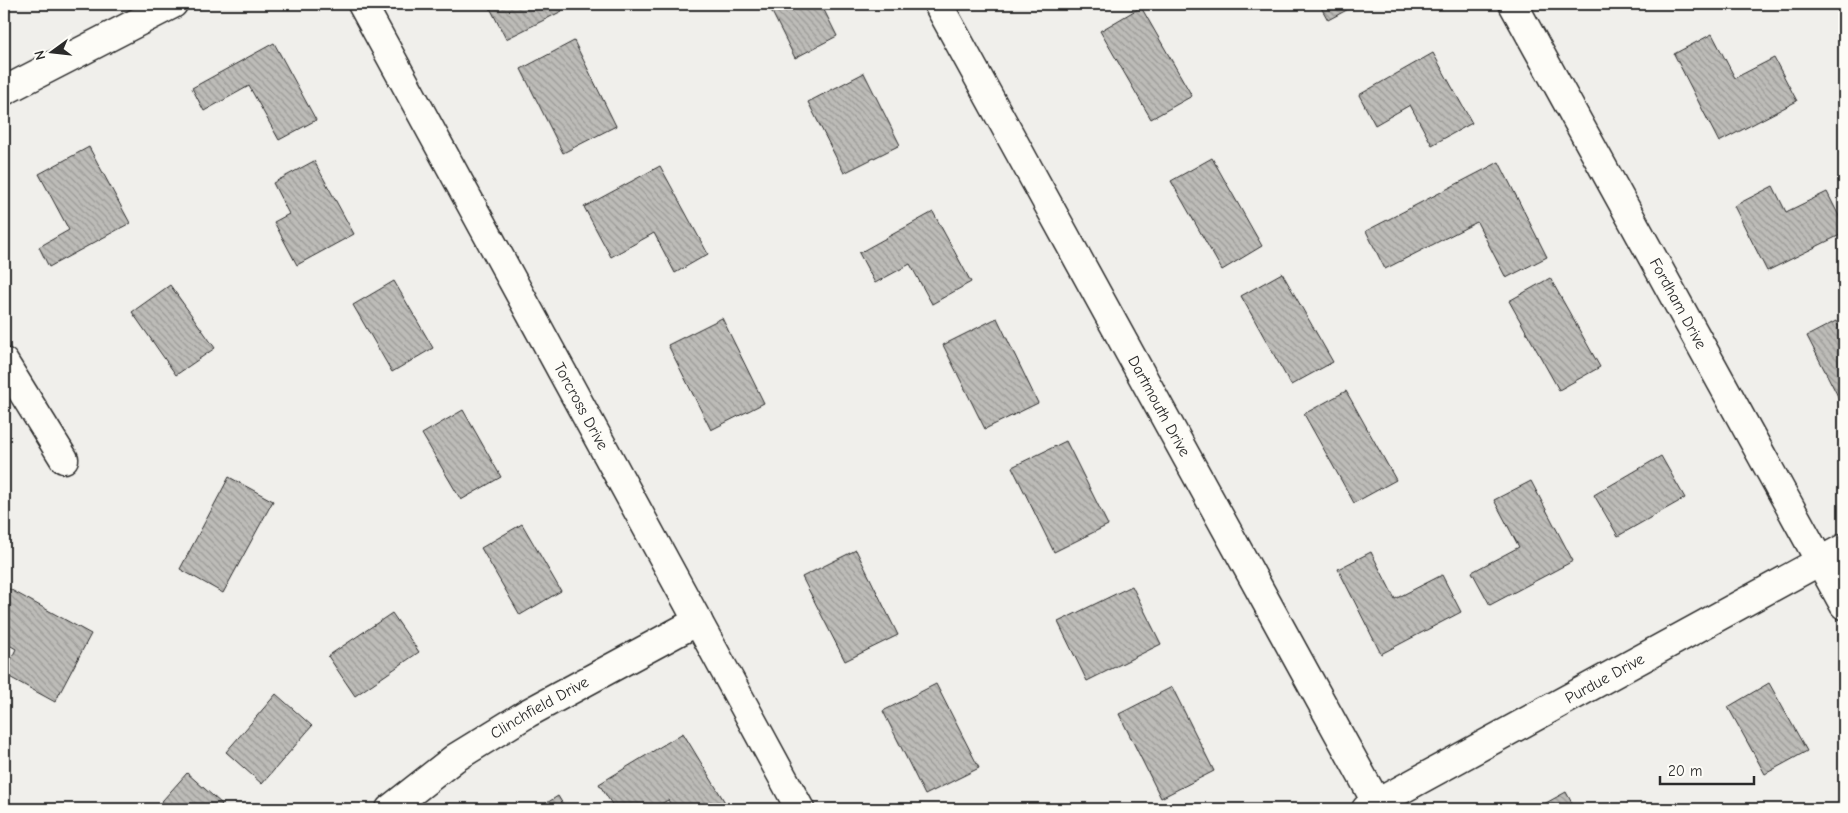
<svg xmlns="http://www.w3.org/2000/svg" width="1848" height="813" font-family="'Comic Neue',sans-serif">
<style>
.building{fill:url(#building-back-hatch);stroke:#2b2b2b}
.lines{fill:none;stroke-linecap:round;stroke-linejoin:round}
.minor-casing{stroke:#2b2b2b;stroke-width:31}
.minor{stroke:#fdfcf7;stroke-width:28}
.labels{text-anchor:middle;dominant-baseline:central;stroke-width:5;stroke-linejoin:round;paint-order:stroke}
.street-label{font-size:16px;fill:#2b2b2b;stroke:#fdfcf7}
</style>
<defs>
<pattern id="building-back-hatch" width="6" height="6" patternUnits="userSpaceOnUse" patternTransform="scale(1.25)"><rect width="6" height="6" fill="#bdbcb8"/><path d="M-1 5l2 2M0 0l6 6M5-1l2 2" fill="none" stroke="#9a9996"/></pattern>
</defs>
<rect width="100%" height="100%" fill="#f0efeb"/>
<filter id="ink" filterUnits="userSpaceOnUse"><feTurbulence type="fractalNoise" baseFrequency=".02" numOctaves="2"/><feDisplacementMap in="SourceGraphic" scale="10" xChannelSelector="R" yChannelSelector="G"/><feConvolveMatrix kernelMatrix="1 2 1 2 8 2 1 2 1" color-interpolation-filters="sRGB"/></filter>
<g filter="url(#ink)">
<!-- building -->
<g class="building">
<polygon points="488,4 559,4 562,11 506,39"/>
<polygon points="768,4 821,4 837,36 795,58"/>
<polygon points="1319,4 1358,4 1328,20"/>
<polygon points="1141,7 1192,96 1151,119 1100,31"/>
<polygon points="1712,34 1735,78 1774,58 1797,101 1719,142 1674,54"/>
<polygon points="574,41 616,126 563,153 521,69"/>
<polygon points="274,43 316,120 279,140 249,86 204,111 192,88"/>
<polygon points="1433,53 1472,123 1432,145 1410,105 1375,125 1359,95"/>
<polygon points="864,73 900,145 844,173 808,102"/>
<polygon points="89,147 130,223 49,267 39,247 69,230 39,174"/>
<polygon points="1212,158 1262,246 1222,270 1171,181"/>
<polygon points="314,161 354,234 297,265 274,222 289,214 273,183"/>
<polygon points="1499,162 1547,257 1506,278 1477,222 1385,269 1366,231"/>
<polygon points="660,166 708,254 675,273 654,233 611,257 584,207"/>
<polygon points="1773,186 1786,212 1827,192 1844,226 1844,233 1767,271 1734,206"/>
<polygon points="933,212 971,282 932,304 910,264 875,283 859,253"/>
<polygon points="1282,273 1333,362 1291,385 1241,296"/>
<polygon points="1550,278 1600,367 1559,390 1509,301"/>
<polygon points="394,281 433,348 392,372 353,305"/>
<polygon points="170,285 215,348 176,375 132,312"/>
<polygon points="722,318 764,403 711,430 668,345"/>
<polygon points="997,318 1038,403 985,429 943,345"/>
<polygon points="1836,321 1844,337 1844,408 1807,336"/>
<polygon points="1346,391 1396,480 1354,503 1304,414"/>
<polygon points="463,410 501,477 461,500 422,434"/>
<polygon points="1066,441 1108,525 1054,552 1012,467"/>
<polygon points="1661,456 1685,498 1618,536 1594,495"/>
<polygon points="229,477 273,501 223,593 180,569"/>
<polygon points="1531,481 1573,561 1490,605 1472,572 1519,547 1494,500"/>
<polygon points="522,524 561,591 520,615 481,548"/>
<polygon points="856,550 898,635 845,661 802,577"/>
<polygon points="1371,552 1395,599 1442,575 1461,612 1381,654 1338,569"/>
<polygon points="4,586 91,634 55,702 4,674 16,649 4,642"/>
<polygon points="1132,586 1161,644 1087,681 1058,622"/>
<polygon points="392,613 419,652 355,696 328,656"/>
<polygon points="1769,683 1807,751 1765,774 1728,707"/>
<polygon points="936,684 979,768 925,795 883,711"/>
<polygon points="1172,687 1214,771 1161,798 1119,714"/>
<polygon points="276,694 312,726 262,784 226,752"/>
<polygon points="683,733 729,809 674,809 668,800 652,809 615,809 599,784"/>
<polygon points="187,773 222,804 218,809 155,809"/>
<polygon points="1566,792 1575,809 1535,809"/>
<polygon points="558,796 566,809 537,809"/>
</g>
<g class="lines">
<!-- minor casing -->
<g class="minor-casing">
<g id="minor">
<path id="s1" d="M362,4l438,805"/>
<path id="s2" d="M938,4l442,805"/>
<path id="s3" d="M1513,4l331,601"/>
<polyline points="4,91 173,4"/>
<polyline points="4,362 64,459"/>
<path id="s4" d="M390,809l65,-51 73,-45 170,-92"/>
<path id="s5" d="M1366,809l478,-261"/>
</g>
</g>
<!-- minor -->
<use href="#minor" class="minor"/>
</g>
</g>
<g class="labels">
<!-- street labels -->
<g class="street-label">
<text stroke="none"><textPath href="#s3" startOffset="342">Fordham Drive</textPath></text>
<text stroke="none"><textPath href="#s1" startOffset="458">Torcross Drive</textPath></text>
<text stroke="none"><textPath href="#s2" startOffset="459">Dartmouth Drive</textPath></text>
<text stroke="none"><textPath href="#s5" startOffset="272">Purdue Drive</textPath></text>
<text stroke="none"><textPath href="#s4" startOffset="181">Clinchfield Drive</textPath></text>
</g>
</g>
<!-- margin -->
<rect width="1848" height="813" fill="none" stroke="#fdfcf7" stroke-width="20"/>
<rect x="10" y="10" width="1828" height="793" fill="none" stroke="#2b2b2b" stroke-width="2" filter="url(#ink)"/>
<!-- north arrow -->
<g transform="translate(52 52) rotate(255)" stroke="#fdfcf7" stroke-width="4" paint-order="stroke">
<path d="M0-4L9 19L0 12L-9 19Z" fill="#2b2b2b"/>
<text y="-8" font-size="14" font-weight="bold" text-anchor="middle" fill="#2b2b2b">N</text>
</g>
<!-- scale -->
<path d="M1660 776v8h94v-8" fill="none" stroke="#2b2b2b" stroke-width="2.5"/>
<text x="1668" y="776" font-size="15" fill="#2b2b2b" stroke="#fdfcf7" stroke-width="4" paint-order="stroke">20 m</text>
</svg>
